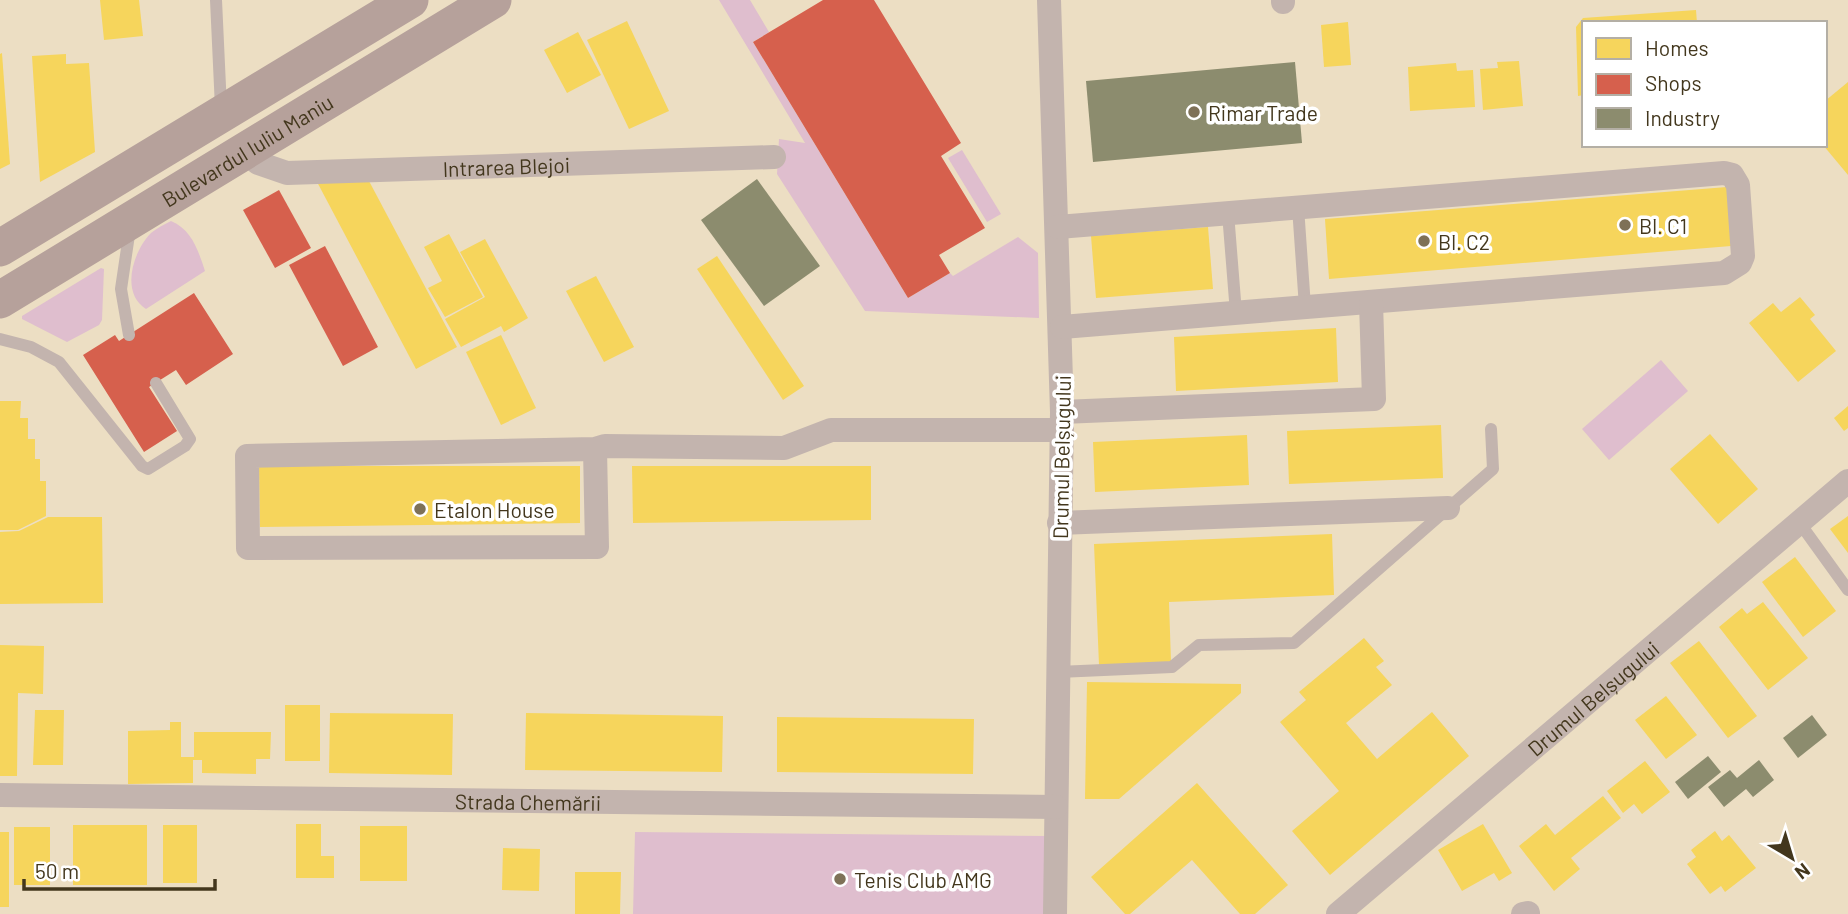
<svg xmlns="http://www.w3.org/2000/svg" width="1848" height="914" font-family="Barlow,sans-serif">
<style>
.green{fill:#dfbece}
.homes{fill:#f6d55c}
.shops{fill:#d6604d}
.industry{fill:#8c8c6e}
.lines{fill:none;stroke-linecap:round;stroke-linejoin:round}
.lane{stroke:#c3b4ae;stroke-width:12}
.street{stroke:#c3b4ae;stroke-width:24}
.primary{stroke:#b6a19b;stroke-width:37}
.poi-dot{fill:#7e7157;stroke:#fff;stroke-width:2.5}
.labels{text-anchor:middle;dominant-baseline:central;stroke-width:7;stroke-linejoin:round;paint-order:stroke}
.poi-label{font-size:21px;fill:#43371d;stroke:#fff;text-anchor:start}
.street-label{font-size:21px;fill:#43371d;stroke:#fff}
</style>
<rect width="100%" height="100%" fill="#ecdec3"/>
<!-- green -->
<g class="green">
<polygon points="719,0 750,0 769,32 753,42 908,298 950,273 953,276 1018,237 1038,253 1039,318 865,311 777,174 779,139 805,143"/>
<polygon points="962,150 1001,214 987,222 948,158"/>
<path d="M171,221c21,9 27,29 34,50l-59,38c-26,-16 -13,-58 5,-76 6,-5 14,-9 20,-12z"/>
<polygon points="101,268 104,269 102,320 99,325 67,342 22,319 22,316"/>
<polygon points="1661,360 1688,391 1609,460 1582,429"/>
<polygon points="635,832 1047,836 1046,914 633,914"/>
</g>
<!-- homes -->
<g class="homes">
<polygon points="100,0 139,0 143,36 104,40"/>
<polygon points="1696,10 1697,23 1584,23 1584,95 1578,96 1576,27 1583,18"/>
<polygon points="627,21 669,111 629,129 587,40"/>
<polygon points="1348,22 1351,65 1324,67 1321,25"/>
<polygon points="578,32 601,75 567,93 544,50"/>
<polygon points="2,53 10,164 0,169 0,54"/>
<polygon points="66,54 66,64 89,63 95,152 40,182 32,56"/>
<polygon points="1519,61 1523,106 1483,110 1480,69 1498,68 1497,62"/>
<polygon points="1456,63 1457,71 1473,70 1475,107 1410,111 1408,67"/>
<polygon points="1848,82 1848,175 1823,145 1825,101"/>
<polygon points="316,180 369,181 457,347 416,369"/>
<polygon points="1727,187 1731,246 1329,279 1325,219"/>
<polygon points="1208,227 1213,289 1096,298 1091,236"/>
<polygon points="449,234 483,297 445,317 428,288 442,281 424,247"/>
<polygon points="485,239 528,318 504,332 501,326 461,347 445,319 485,297 460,252"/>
<polygon points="717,256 804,386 783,400 697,269"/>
<polygon points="596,276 634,347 604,362 566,291"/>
<polygon points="1800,297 1815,315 1810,319 1836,351 1798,382 1749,323 1773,303 1781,312"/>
<polygon points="1336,328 1338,382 1176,391 1174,337"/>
<polygon points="501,335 536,408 501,425 466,352"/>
<polygon points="0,401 21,401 20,418 28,418 28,439 35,439 35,459 40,459 40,481 46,481 46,516 18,530 0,530"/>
<polygon points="1848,406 1848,428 1844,431 1834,418"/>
<polygon points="1441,425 1443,478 1289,484 1287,431"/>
<polygon points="1710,434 1758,489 1718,524 1670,469"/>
<polygon points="1247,435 1249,485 1095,492 1093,442"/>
<polygon points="259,466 580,466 580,523 260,527"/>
<polygon points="632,466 871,466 871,520 633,523"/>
<polygon points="1848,516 1848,553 1830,529"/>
<polygon points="48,517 102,517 103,603 0,604 0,532 19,531"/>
<polygon points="1332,534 1334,595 1169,602 1171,662 1099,665 1094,544"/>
<polygon points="1795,557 1836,611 1803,637 1762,582"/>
<polygon points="1763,602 1808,658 1768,690 1719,627 1742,608 1747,614"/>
<polygon points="1364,638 1384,661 1376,667 1392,685 1346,723 1377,759 1432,712 1469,756 1330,875 1292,831 1339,791 1280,722 1306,700 1299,692"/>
<polygon points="1699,641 1757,716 1728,738 1670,663"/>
<polygon points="0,645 44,646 43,694 18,693 17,776 0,776"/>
<polygon points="1087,682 1241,684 1241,693 1119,799 1085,799"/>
<polygon points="1666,696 1697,735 1666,759 1635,720"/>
<rect x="285" y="705" width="35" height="56"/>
<polygon points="35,710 64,710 63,765 33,765"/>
<polygon points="330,713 453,714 452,775 329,773"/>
<polygon points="526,713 723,716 722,772 525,770"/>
<polygon points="777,717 974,719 973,774 777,772"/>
<polygon points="170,722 181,722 181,757 194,757 194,732 271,732 270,759 256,759 256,774 202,773 202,760 193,760 193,783 128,784 128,731 170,730"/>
<polygon points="1645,761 1670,792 1642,814 1634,804 1623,813 1607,791"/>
<polygon points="1197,783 1288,885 1255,914 1240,914 1192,860 1130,914 1125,914 1091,877"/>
<polygon points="1603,796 1621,818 1571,858 1580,869 1554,891 1519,846 1546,824 1555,835"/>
<polygon points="296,824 321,824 321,856 334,856 334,878 296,878"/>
<polygon points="1483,824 1512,873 1499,881 1494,873 1462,891 1438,850"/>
<rect x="73" y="825" width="74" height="60"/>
<rect x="163" y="825" width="34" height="58"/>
<rect x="360" y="826" width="47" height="55"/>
<rect x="14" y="827" width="36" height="58"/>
<polygon points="1715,831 1722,841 1729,835 1756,868 1725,892 1721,886 1710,894 1687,864 1696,857 1691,850"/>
<rect x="0" y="832" width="9" height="75"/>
<polygon points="503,848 540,849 539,891 502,890"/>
<polygon points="575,872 621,872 620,914 575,914"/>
</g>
<!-- shops -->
<g class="shops">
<polygon points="823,0 874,0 961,143 941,156 985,228 939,255 950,273 908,298 753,42"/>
<polygon points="279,190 311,248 275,268 243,210"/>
<polygon points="325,246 378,347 343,366 289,265"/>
<polygon points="194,293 233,354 186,385 176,370 149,387 177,431 144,452 83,355 115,335 119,341"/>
</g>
<!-- industry -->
<g class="industry">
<polygon points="1295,62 1302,143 1093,162 1086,81"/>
<polygon points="757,179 820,266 764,306 701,220"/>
<polygon points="1812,715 1827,735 1798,758 1783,738"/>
<polygon points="1708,756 1721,772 1688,799 1675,782"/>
<polygon points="1759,760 1774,780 1753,797 1746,789 1724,807 1708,787 1730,770 1737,778"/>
</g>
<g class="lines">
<!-- lane -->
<g class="lane">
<polyline points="216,0 221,108"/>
<polyline points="1298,207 1305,307"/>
<polyline points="1228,213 1236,313"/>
<polyline points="129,335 121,289 130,228"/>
<polyline points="0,339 31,347 59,362 142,466 148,469 185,446 190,439 156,383"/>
<polyline points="1799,522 1848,590"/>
<polyline points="1058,672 1172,667 1199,645 1294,643 1493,469 1491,429"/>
</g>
<!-- street -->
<g class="street">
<polyline points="1049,0 1062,412 1055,914"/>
<polyline points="1283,0 1283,2"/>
<path id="s1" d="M243,150l15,13 29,10 487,-16"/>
<polyline points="1058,227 1724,173 1732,175 1738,185 1743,256 1740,263 1724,273 1062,327"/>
<polyline points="1062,412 1374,399 1371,302"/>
<polyline points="595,449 597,547 248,548 247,456 595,449 605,446 784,448 831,430 1062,430"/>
<polyline points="1059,523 1448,508"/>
<path id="s2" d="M0,795l1056,12"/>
<path id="s3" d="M1338,914l510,-433"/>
<polyline points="1523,914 1528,913"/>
</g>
<!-- primary -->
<g class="primary">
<polyline points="0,248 410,0"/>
<path id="s4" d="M0,300l493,-300"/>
</g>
</g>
<!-- markers -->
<g class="poi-dot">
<circle cx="1194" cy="112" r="7"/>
<circle cx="1625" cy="225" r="7"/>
<circle cx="1424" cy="241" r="7"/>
<circle cx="420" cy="509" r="7"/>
<circle cx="840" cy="879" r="7"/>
</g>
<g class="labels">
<!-- poi labels -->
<g class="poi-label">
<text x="1208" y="112">Rimar Trade</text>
<text x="1639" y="225">Bl. C1</text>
<text x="1438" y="241">Bl. C2</text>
<text x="434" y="509">Etalon House</text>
<text x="854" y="879">Tenis Club AMG</text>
</g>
<!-- street labels -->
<g class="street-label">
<text stroke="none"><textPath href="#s4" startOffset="289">Bulevardul Iuliu Maniu</textPath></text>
<text stroke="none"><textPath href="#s1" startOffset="270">Intrarea Blejoi</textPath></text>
<text transform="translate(1061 457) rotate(-89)">Drumul Belșugului</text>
<text stroke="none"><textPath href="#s3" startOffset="334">Drumul Belșugului</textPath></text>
<text stroke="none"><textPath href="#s2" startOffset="528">Strada Chemării</textPath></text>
</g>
</g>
<!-- legend -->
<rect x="1582" y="21" width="245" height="126" fill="#ffffff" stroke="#b4afa5" stroke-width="2"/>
<rect x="1596" y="38" width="35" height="21" fill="#f6d55c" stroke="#b4afa5" stroke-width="2"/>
<text x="1645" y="56" font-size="21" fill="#43371d">Homes</text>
<rect x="1596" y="74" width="35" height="21" fill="#d6604d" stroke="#b4afa5" stroke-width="2"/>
<text x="1645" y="91" font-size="21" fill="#43371d">Shops</text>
<rect x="1596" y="108" width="35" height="21" fill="#8c8c6e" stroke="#b4afa5" stroke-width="2"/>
<text x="1645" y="126" font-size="21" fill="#43371d">Industry</text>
<!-- north arrow -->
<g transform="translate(1792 858) rotate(142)" stroke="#ffffff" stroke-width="5" paint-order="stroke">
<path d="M0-5L12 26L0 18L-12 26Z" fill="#43371d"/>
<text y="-10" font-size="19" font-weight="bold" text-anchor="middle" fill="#43371d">N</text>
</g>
<!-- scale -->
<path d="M24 879v10h191v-10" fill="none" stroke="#43371d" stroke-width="3.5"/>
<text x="35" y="879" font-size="21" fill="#43371d" stroke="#ffffff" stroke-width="5" paint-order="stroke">50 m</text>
</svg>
